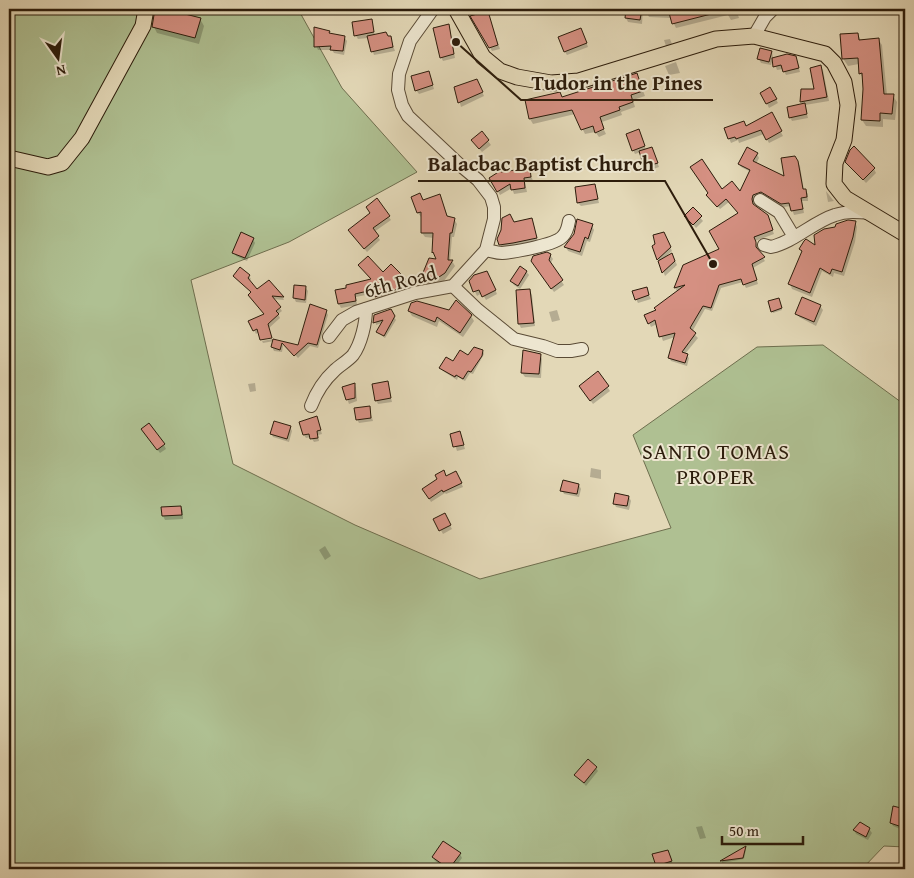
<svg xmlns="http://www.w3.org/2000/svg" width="914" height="878" font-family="'Gentium Book Plus',serif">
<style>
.green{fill:#afc092;stroke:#6e6e4e}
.shadow{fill:#0003}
.building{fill:#d59082;stroke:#2c1c0b}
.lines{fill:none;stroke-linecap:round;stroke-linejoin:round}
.minor-casing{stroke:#5a4b36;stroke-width:14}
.major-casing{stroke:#2c1c0b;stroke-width:17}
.minor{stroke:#ede6d0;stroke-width:12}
.major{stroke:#e3d8b7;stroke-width:15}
.labels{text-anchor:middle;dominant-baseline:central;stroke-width:4;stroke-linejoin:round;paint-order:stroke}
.street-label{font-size:20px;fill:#2c1c0b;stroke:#ede6d0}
.quarter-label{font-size:22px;letter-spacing:1px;fill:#2c1c0b;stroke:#ede6d0}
.leader{fill:none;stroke:#2c1c0b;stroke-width:2}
.callout-dot{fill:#2c1c0b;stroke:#ede6d0;stroke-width:2}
.callout-label{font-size:21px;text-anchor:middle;font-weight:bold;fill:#2c1c0b;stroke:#ede6d0;stroke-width:4;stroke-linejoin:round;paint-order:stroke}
</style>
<rect width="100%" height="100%" fill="#e3d8b7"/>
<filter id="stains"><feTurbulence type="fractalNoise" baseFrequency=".004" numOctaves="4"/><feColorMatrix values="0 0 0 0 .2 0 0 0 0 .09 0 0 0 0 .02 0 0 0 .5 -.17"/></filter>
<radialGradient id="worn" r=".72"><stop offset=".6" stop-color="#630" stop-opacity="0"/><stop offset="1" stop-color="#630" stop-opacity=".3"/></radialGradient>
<!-- green -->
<polygon class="green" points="9,9 298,9 342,88 417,172 289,242 191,280 233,464 355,525 480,579 671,528 633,435 757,347 823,345 905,405 905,847 884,846 862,869 9,869"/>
<!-- shadow -->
<g class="shadow">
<polygon points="157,9 200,19 204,26 199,44 157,33 154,27"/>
<polygon points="627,9 643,9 642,24 628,22 626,18"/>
<polygon points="649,9 736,9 739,18 731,20 728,15 676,28 671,18 649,17 646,11"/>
<polygon points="487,12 500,49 492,51 472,16"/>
<polygon points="371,20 375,35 390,37 395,51 374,55 368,38 358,39 356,36"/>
<polygon points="448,25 450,29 455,58 443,61 441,57"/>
<polygon points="329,32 330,35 344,37 347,41 344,55 334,53 332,50 318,50 316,46"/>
<polygon points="583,33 588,47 567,55 565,52"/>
<polygon points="858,34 861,41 878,39 882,45 887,95 893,96 897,102 895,120 883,119 883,127 866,126 862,120 864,80 860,73 859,64 848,66 844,60 841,35"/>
<polygon points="670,39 672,44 666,46 664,40"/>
<polygon points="11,48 13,54 9,55 9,49"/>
<polygon points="772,52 773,58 796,58 800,72 786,75 783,69 777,70 773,59 771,65 761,63 759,59"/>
<polygon points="676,62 680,73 669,75 665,66"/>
<polygon points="821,67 823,70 829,101 805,105 808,118 792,121 790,117 803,105 801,102 802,90 815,91"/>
<polygon points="429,73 434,89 419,94 416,90"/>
<polygon points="637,75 645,96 633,100 635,107 621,112 622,115 602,122 604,127 595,132 585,134 575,114 533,124 530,119"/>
<polygon points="479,85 484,96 461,107 456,88"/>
<polygon points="770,89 778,103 769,108 762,93"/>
<polygon points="771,114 783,136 769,143 764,134 739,143 738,140 731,143 725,129 746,127"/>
<polygon points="604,130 606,134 599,137 596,133"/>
<polygon points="482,133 491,145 482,152 475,144"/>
<polygon points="641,135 646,150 652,148 659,167 648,171 641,152 635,154 633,150"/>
<polygon points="757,154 759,158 756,164 785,178 795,157 800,166 804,191 806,191 808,194 808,201 802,201 804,213 794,215 791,206 784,207 764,195 755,199 754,206 767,216 774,234 755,241 758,247 758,251 765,261 753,268 758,284 746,288 743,282 721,288 712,311 705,309 692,332 698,338 685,354 689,358 687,366 671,361 669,357 675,337 663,341 657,324 651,327 646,316 657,311 678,292 675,288 684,266 721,250 739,214 729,202 720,209 710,198 722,190 741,193 751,172 741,167 739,164"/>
<polygon points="847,162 874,169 876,173 866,183"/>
<polygon points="905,166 905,174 902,169"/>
<polygon points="529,169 533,181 525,182 527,192 514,194 512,188 500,195 490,178"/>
<polygon points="595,185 599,203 581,206 578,203"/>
<polygon points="826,191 833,200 834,201 828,202"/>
<polygon points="440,196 448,217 454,219 457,224 454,237 452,237 450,261 452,261 455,266 444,281 434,285 424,284 422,280 438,260 433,253 434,238 425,237 422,233 421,217 418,213 423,201"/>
<polygon points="377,200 391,220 374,232 380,240 367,252 352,234 371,213"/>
<polygon points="693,209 703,221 696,228 686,216"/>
<polygon points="531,220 538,241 502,248 500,244 514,224"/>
<polygon points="855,222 857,227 855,242 844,276 834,273 833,277 822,271 812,297 792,289 790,284 803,252 800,249 817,248"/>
<polygon points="592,226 594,230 590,242 587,241 582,256 568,251 566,247"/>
<polygon points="665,237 672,251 664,258 674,258 677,265 665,276 654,247"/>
<polygon points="253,239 255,243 247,261 236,256 234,252"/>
<polygon points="550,255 553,259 550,264 564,285 554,292 535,265"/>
<polygon points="359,265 405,280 407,283 396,295 378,301 375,293 356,297 357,305 341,308 339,304 348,289 372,280"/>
<polygon points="526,271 529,275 520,289 514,285 511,281"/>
<polygon points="234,276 249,276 251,279 249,281 257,291 269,281 283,298 284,300 273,299 282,311 278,314 280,318 269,328 272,337 261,339 259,332 256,334 254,330 265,315 252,293"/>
<polygon points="489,276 497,294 486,300 482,293 477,296 470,281"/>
<polygon points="305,287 308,291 306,303 296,302 294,298"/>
<polygon points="646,289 651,299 638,303 636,299"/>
<polygon points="517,291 530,291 532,295 535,326 521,328 519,324"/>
<polygon points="779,301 782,310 773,313 772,311"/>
<polygon points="820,306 823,310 816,326 799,317 797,313"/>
<polygon points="557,310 560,320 552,322 549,312"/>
<polygon points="326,311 328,315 318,348 310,346 298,358 285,344 282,344 283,346 282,352 274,351 272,347 274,341 263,343 262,341 273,339 299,347"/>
<polygon points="390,311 396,320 385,338 377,332 382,323 376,325 375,316"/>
<polygon points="409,311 471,316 474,321 463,337 439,321 437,327 412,316"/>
<polygon points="483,351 484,354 473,374 470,373 465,381 458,377 457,380 443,371 441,368"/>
<polygon points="540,355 542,359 541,378 525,377 522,373"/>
<polygon points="598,373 610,391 593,404 583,390"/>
<polygon points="255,383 256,391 250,392 248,384"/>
<polygon points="387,383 392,402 378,404 376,400"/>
<polygon points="354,384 356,388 357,401 349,404 343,387"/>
<polygon points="369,408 373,421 359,423 357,419"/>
<polygon points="317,418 322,434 318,435 319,441 314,442 311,437 306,438 304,435"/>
<polygon points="290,427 292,431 289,442 273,437 271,433"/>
<polygon points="145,433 164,445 166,449 160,453"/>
<polygon points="460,433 465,449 457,451 452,435"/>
<polygon points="591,468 601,470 601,479 590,477"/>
<polygon points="458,476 463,487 446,494 445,493 431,502 424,489 446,477"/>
<polygon points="579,485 581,489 579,497 564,494 562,490"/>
<polygon points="629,497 631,501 629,510 616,507 614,503"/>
<polygon points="181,507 183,511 183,519 165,520 163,516"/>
<polygon points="444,515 452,529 443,534 435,520"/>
<polygon points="325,546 331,556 325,560 319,550"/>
<polygon points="596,768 598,771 586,786 576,775"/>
<polygon points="894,807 905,810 905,831 893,826 891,822"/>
<polygon points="702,826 706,838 700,839 696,827"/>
<polygon points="869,829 872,833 868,840 856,834 854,830"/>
<polygon points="746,849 744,859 722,863 722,861"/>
<polygon points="460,854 462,858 454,869 447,869 435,861 433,857"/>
<polygon points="670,855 673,865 659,869 657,865"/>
<polygon points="634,863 638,869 631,869 629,866"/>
</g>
<!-- building -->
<g class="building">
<polygon points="155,9 165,9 201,18 195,38 152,27"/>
<polygon points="626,9 642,9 640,20 625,18"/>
<polygon points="668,9 718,9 719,12 672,24"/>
<polygon points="488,11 498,45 489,48 470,16"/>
<polygon points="372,19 374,32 354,36 352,22"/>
<polygon points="449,24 454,54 440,58 433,28"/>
<polygon points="314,27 330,31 329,33 345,36 343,51 330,50 331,46 314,47"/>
<polygon points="581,28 587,43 564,52 558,37"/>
<polygon points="386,32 388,36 391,36 393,47 371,52 367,36"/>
<polygon points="858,33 859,40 879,38 884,94 894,94 892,114 880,113 880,121 861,120 863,89 862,73 859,74 858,58 842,59 840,34"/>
<polygon points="760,48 772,51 769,62 757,59"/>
<polygon points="787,54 796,56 799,68 783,72 781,65 773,67 772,58"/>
<polygon points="821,65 827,97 800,102 801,89 814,89 810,68"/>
<polygon points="429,71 433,85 415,91 411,76"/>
<polygon points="637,73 643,91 631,95 633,102 619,107 620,110 600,117 604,129 595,133 593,126 581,130 572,110 529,119 525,100 560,92 562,97"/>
<polygon points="477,79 483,92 458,103 454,87"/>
<polygon points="770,87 777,99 766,104 760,93"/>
<polygon points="805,103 807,114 789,118 787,107"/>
<polygon points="772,112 782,131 766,140 761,130 736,139 735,137 728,139 724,128 744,121 746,126"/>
<polygon points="639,129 645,146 632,151 626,134"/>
<polygon points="482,131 489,140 479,149 471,140"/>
<polygon points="854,146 875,168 863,180 845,162 850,150"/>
<polygon points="652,147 658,163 644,167 639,151"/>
<polygon points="747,147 758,153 753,161 784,176 781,158 795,156 798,161 803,189 806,189 807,197 801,198 803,209 791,211 789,203 781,204 761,192 753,195 752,199 753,204 768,215 773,230 754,237 756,242 756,247 765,257 752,264 757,280 743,285 741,279 719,285 711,308 703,306 690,328 696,333 682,352 688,354 685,363 668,358 675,333 659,337 655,320 648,324 644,315 656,310 654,308 685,285 674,288 683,265 719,249 709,231 738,213 726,199 717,207 706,195 708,193 690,167 702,159 722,189 732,181 740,191 750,170 738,164"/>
<polygon points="530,168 531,177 524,178 525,188 511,190 510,184 497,192 489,178 500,171 501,172"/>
<polygon points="595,184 598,199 577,203 575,187"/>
<polygon points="420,193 423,200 440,194 447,216 455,218 452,233 450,233 448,260 453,260 445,273 436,279 431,281 420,280 429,258 436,259 433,252 432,253 433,233 421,233 421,212 417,213 411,197"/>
<polygon points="377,198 390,216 373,228 379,236 364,249 348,230 370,213 366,207"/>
<polygon points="693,207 702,216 693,225 684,216"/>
<polygon points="510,214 514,222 532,218 537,238 513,243 499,245 497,239 501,230 502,218"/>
<polygon points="577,219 593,224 588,239 585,237 580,252 564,247 574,234"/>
<polygon points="848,220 856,221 853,237 842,272 832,269 830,274 820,268 810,293 788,284 802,251 799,249 804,241 806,239 815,245 814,235 824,229 835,227 836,224"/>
<polygon points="241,232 254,238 245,258 232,253"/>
<polygon points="664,232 671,247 657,260 652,246 655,244 653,235"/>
<polygon points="547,252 551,254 549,260 563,280 551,289 531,261 533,256"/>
<polygon points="672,253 675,261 662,273 658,261"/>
<polygon points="368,256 383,272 391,264 406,279 394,291 375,297 372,290 355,294 356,301 338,304 335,290 346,288 346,285 371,279 358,265"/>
<polygon points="520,266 527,271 518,286 510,281"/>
<polygon points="240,267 250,275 248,278 257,289 269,280 284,297 272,296 281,307 276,311 279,314 268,324 272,338 260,340 257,329 253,331 248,321 264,314 248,295 251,292 233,276"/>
<polygon points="487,271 496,290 482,297 479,290 473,292 469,281 474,275"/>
<polygon points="294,285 306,286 305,300 293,298"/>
<polygon points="647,287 649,295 635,300 632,291"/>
<polygon points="530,289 534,323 518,324 516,290"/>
<polygon points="802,297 821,305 814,322 795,314"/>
<polygon points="779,298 782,308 771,312 768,301"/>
<polygon points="456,300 472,315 460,333 437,317 435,322 408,311 411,303 417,301 449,310"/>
<polygon points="310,304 327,310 317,345 308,343 294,356 282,343 280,350 271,347 273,339 298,345"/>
<polygon points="391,309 395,316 384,336 376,332 383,320 373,323 374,315"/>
<polygon points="474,347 483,350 482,356 471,372 468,371 463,379 456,375 455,377 439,368 446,357 453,361 460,350 468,355"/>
<polygon points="523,350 541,354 539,374 521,373"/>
<polygon points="598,371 609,386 590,401 579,386"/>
<polygon points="388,381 391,398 375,401 372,384"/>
<polygon points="355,383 355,398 346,400 342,387"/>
<polygon points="370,406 371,418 356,420 354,408"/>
<polygon points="317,416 321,430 317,431 318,438 310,439 309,434 303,435 299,422"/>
<polygon points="274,421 291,426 287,439 270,434"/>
<polygon points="149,423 165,444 157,450 141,429"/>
<polygon points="460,431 464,445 453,447 450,434"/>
<polygon points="444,470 446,476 456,471 462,483 443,492 442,490 429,499 422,489 437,479 435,475"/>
<polygon points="563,480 579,484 577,494 560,491"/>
<polygon points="615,493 629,496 627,506 613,504"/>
<polygon points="181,506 182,515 162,516 161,507"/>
<polygon points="445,513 451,525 439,531 433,519"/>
<polygon points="588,759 597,767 584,783 574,775"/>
<polygon points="893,806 905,809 905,828 890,823"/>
<polygon points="860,822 870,828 866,837 853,830"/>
<polygon points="443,841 461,853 449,869 432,857"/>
<polygon points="746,846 743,858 720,861"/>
<polygon points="668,850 672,861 656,866 652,854"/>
</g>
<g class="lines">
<!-- minor casing -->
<g class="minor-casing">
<g id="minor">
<polyline points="754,36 765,17 773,9"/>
<polyline points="760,200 779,212 794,237"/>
<path d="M764,245l7,2c23,-5 42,-25 64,-32 11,-4 23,-3 35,-2"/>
<path d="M486,250c6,1 10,3 16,3 12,-1 54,-8 61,-17 4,-4 5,-9 6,-15"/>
<polyline points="453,286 478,310 514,339 543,346 557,351 571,351 582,349"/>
<polyline points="329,337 342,320 356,312 415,293 453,286 486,250 494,219 494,207 491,197 478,180 460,165 408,116 402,105 398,90 399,74 410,41 433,9"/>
<path d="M311,406c5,-13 13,-26 24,-36 5,-5 13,-9 18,-15 8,-11 13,-32 13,-46"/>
</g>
</g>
<!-- major casing -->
<g class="major-casing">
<g id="major">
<polyline points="456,9 483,57 500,71 517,77 551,83 579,81 716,39 754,36 825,54 834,63 844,82 848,105 844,140 835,163 834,184 845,198 905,234"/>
<polyline points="9,158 48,167 62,163 82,138 143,26 146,9"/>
</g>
</g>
<!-- minor -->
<use href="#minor" class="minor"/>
<!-- major -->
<use href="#major" class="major"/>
</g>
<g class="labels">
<!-- street labels -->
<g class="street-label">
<text transform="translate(400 281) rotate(-15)">6th Road</text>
</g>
<!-- quarter labels -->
<g class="quarter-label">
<text x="716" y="451">SANTO TOMAS<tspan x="716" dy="25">PROPER</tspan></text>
</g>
</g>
<!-- callouts -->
<path class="leader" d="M456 42L521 100H713M713 264L665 181H418"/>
<g class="callout-dot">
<circle cx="456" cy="42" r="5"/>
<circle cx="713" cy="264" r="5"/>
</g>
<g class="callout-label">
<text x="617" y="90">Tudor in the Pines</text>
<text x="541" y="171">Balacbac Baptist Church</text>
</g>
<!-- margin -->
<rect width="914" height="878" fill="none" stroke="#e3d8b7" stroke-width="30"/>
<rect x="10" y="10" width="894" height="858" fill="none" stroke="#2c1c0b" stroke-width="2.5"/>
<rect x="15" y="15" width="884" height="848" fill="none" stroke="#2c1c0b"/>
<!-- north arrow -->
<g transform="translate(58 58) rotate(166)" stroke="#ede6d0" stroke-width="4" paint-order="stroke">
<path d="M0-4L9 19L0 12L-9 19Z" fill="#2c1c0b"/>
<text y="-8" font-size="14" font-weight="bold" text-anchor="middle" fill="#2c1c0b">N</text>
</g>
<!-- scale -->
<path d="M722 836v8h81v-8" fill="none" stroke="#2c1c0b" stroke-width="2.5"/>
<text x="729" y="836" font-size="15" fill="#2c1c0b" stroke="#ede6d0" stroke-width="4" paint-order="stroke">50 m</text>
<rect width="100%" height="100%" filter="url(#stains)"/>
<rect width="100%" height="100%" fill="url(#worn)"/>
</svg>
